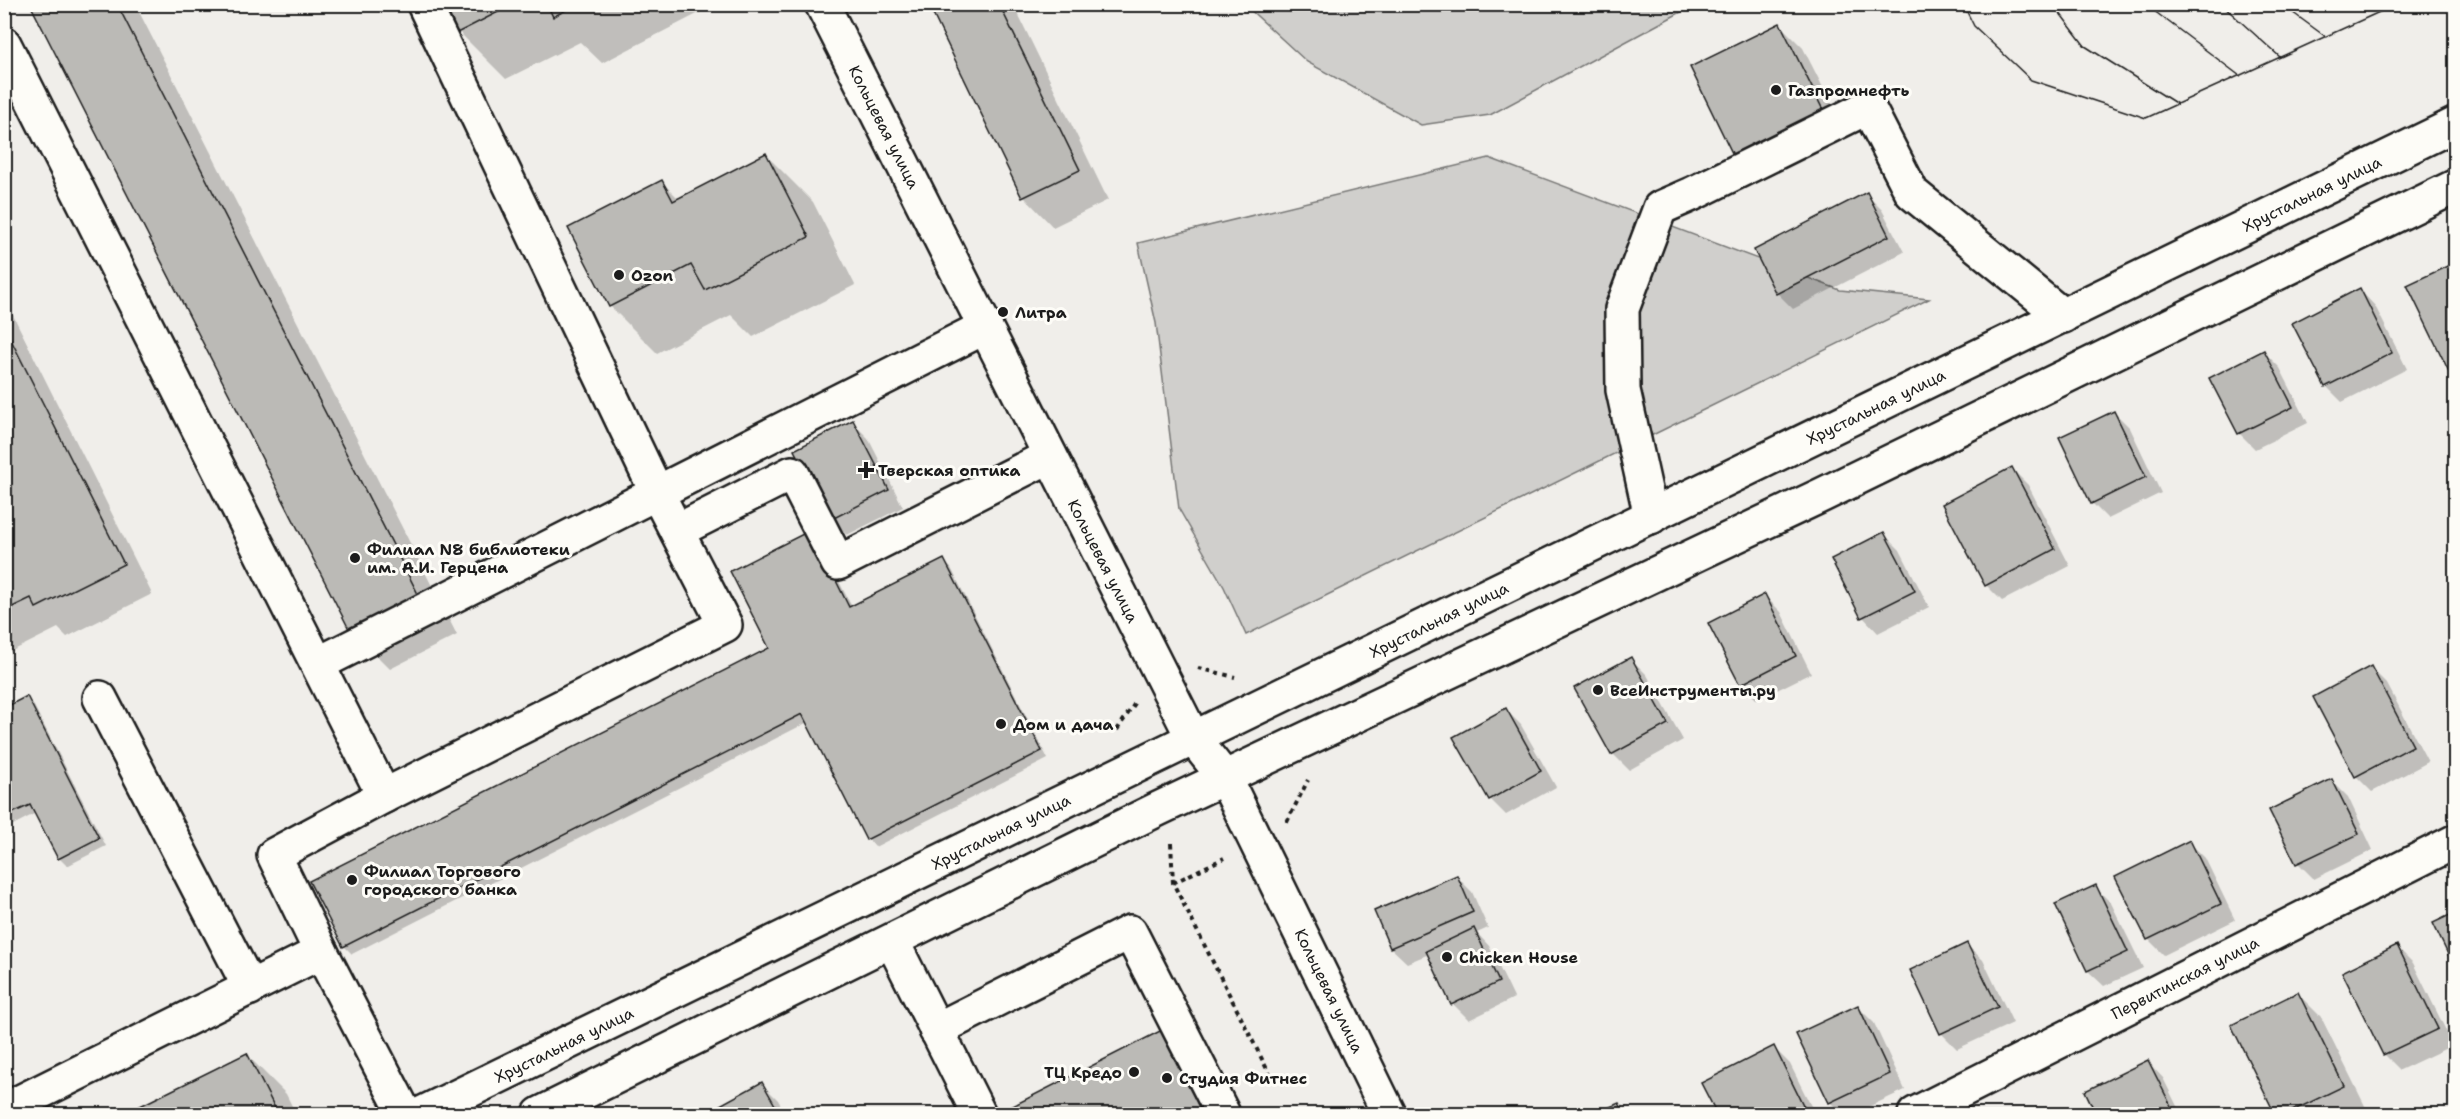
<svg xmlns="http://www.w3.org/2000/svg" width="2460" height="1119" font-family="'Shantell Sans',sans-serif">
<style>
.green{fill:#d0cfcc;stroke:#767674;stroke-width:1.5}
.shadow{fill:#0003}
.building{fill:#bbbab6;stroke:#1c1c1c;stroke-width:1.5}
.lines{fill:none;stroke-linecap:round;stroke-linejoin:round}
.minor-casing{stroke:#1c1c1c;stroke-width:38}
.major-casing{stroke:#1c1c1c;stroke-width:38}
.path{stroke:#1c1c1c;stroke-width:4;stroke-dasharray:4.5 4.5;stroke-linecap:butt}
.minor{stroke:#fdfcf7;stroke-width:33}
.major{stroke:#fdfcf7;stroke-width:33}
.tram{stroke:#1c1c1c;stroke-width:1.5}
.poi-dot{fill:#1c1c1c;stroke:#fdfcf7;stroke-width:2}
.labels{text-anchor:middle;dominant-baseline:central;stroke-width:6;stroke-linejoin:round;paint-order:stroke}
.poi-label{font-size:16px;font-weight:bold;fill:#1c1c1c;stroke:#fdfcf7;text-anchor:start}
.street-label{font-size:16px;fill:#1c1c1c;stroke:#fdfcf7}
</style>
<rect width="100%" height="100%" fill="#f0eeea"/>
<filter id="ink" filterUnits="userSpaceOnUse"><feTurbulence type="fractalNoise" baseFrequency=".0167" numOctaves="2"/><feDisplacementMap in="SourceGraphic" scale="12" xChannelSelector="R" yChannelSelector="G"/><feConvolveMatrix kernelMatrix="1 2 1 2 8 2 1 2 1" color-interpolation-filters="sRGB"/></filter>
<g filter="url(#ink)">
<!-- green -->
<g class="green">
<polygon points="1245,5 1694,5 1490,115 1421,125 1307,62"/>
<polygon points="1489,158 1840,290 1929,299 1246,635 1224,587 1179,509 1156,323 1138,243"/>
</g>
<!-- shadow -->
<g class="shadow">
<polygon points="32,4 135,4 457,635 390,669 351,630"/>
<polygon points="444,4 700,4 703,11 602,63 580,42 506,79 459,32"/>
<polygon points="930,4 1013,4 1108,200 1053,227 1024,197"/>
<polygon points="1780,25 1803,48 1846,133 1757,177 1734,154"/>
<polygon points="766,155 813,202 855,285 753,337 731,315 657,353 610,306 662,182 679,199"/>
<polygon points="1866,194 1882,210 1904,252 1793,309 1777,293"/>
<polygon points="2360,290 2375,306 2407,369 2342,402 2326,386"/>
<polygon points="4,304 10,309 152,594 67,637 58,628 4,655"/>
<polygon points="2264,352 2280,368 2308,423 2255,449 2239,433"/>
<polygon points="2114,412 2130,428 2161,493 2108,519 2092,503"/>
<polygon points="852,422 868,438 903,507 847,535 831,520"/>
<polygon points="2012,469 2028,485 2070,566 2002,601 1986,585"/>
<polygon points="1884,534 1900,550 1929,607 1878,633 1863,617 1833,560"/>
<polygon points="818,540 852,607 943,561 951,568 1048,759 875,847 868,839 808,722 352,954 344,946 771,648"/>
<polygon points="1765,596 1781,612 1811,673 1757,700 1741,684"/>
<polygon points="1631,659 1647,675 1683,740 1629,770 1613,754"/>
<polygon points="2371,668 2387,684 2428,762 2372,792 2356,776"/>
<polygon points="27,698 34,706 106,846 67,866 59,858 36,813 13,825 4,816"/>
<polygon points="1505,709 1521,725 1556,787 1506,815 1490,799"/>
<polygon points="2332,781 2348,797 2373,850 2314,879 2298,863"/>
<polygon points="2189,842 2205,858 2235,920 2164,955 2148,939"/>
<polygon points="1456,876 1472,892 1488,928 1477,933 1489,946 1514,998 1469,1020 1453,1004 1429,954 1407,963 1391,948 1376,912"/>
<polygon points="2095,887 2111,903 2143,968 2104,986 2088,971 2057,905"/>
<polygon points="1967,945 1983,960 2013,1023 1957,1049 1941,1033 1912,970"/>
<polygon points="2397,947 2413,963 2453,1045 2400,1070 2385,1055 2344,972"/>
<polygon points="2298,994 2321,1017 2367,1110 2356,1114 2277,1114 2233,1026"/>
<polygon points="1858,1007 1874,1023 1905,1090 1853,1114 1842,1114 1830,1102"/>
<polygon points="1774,1048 1790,1064 1815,1114 1719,1114 1703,1083"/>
<polygon points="1189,1053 1220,1114 1001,1113"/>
<polygon points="246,1054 286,1094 296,1114 127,1114"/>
<polygon points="2148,1062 2163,1078 2181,1114 2098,1114 2087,1091"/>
<polygon points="762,1084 778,1100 786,1114 715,1114 713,1111"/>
<polygon points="1618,1104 1629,1114 1598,1114"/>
</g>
<!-- building -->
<g class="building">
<polygon points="30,4 117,4 419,596 350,631"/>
<polygon points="443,4 514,4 457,33"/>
<polygon points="547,4 577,4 553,17"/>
<polygon points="928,4 999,4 1080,170 1022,198"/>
<polygon points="1780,23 1823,110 1733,155 1690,67"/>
<polygon points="766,153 809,237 705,290 691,265 609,307 568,228 662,180 673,201"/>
<polygon points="1867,192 1889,236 1776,294 1754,250"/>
<polygon points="2456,262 2456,386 2407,285"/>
<polygon points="2360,288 2392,353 2325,387 2292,323"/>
<polygon points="4,326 124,564 36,608 31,598 4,611"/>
<polygon points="2264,350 2293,407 2238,434 2209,378"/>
<polygon points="2114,411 2146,477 2091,504 2059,437"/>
<polygon points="853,420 889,490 830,520 794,450"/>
<polygon points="2012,467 2055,549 1985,586 1942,504"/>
<polygon points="811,530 849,607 944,559 1042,751 866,840 802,714 343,947 309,881 769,648 730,571"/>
<polygon points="1884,532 1915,591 1861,618 1831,559"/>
<polygon points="1765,594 1796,656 1740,685 1708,623"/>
<polygon points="1631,657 1668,724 1611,755 1574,688"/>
<polygon points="2371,666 2413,746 2355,777 2313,697"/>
<polygon points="27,696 99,838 58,859 30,805 4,817 4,708"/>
<polygon points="1506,708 1541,771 1489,800 1453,737"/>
<polygon points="2332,779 2359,834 2296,864 2269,810"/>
<polygon points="2190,840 2221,904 2147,940 2115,877"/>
<polygon points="1457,875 1473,912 1390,948 1374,911"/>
<polygon points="2096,885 2128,952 2087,971 2055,904"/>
<polygon points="2456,912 2456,971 2433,923"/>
<polygon points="1474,928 1499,982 1451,1005 1426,951"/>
<polygon points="1967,943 1998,1007 1940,1034 1910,970"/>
<polygon points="2397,945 2438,1029 2383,1055 2342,972"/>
<polygon points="2298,992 2344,1086 2286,1114 2275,1114 2231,1025"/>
<polygon points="1858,1005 1890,1074 1829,1103 1796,1034"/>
<polygon points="1166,1028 1210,1114 1000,1114 999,1113"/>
<polygon points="1774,1046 1805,1109 1795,1114 1717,1114 1701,1083"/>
<polygon points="247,1053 278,1114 124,1114"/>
<polygon points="2148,1060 2175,1114 2096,1114 2085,1091"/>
<polygon points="762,1082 780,1114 713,1114 711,1110"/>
<polygon points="1619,1103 1625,1114 1594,1114"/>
</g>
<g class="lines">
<!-- minor casing -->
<g class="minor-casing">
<g id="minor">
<polyline points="822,4 1193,738"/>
<polyline points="4,44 384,796"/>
<polyline points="1651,517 1623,390 1622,309 1660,208 1692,194 1868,107 1912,193 2063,316"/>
<polyline points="677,531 792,473 838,563 1050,456"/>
<polyline points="318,664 985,327"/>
<polyline points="100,698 250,988"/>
<polyline points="892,941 979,1114"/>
<polyline points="936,1030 1130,932 1223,1114"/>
<polyline points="4,1110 321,952"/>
<polyline points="405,1114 321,952 274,855 384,796 725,625 657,493 424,4"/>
<polyline points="1915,1114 2456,841"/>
</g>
</g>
<!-- major casing -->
<g class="major-casing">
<g id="major">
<polyline points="1193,738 1225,778 1389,1114"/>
<polyline points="421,1114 2456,124"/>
<polyline points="540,1114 1158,809 1822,495 2456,186"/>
</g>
</g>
<!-- path -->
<g class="path">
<polyline points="1198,668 1235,677"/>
<polyline points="1117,730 1135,703"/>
<polyline points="1287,822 1308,780"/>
<polyline points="1171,843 1173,883 1271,1077"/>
<polyline points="1173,883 1224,858"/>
</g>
<!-- minor -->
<use href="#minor" class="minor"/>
<!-- major -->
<use href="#major" class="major"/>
<!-- tram -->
<g class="tram">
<polyline points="1963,4 1974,26 2031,80 2146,118 2397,4"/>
<polyline points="2053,4 2085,46 2177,104"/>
<polyline points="2145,4 2240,76"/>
<polyline points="2221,4 2280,57"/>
<polyline points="2281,4 2326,37"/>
</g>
</g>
</g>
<!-- markers -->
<g class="poi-dot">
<circle cx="1776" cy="90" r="6"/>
<circle cx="619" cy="275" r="6"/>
<circle cx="1003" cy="312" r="6"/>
<path d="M863 461h6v6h6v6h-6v6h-6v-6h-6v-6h6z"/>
<circle cx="355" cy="558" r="6"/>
<circle cx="1598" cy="690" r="6"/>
<circle cx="1001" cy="724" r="6"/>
<circle cx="352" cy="880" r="6"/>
<circle cx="1447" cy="957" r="6"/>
<circle cx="1134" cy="1072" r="6"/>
<circle cx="1167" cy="1078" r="6"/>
</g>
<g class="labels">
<!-- poi labels -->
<g class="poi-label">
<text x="1788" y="90">Газпромнефть</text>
<text x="631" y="275">Ozon</text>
<text x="1015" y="312">Литра</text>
<text x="878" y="470">Тверская оптика</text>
<text x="367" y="549">Филиал N8 библиотеки<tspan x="367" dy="18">им. А.И. Герцена</tspan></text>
<text x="1610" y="690">ВсеИнструменты.ру</text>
<text x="1013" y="724">Дом и дача</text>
<text x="364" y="871">Филиал Торгового<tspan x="364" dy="18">городского банка</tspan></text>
<text x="1459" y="957">Chicken House</text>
<text x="1122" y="1072" text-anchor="end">ТЦ Кредо</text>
<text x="1179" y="1078">Студия Фитнес</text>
</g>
<!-- street labels -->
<g class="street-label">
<text transform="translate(884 127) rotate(63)">Кольцевая улица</text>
<text transform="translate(2312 194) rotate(-26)">Хрустальная улица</text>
<text transform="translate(1876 407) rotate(-26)">Хрустальная улица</text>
<text transform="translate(1103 561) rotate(63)">Кольцевая улица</text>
<text transform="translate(1439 620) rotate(-26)">Хрустальная улица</text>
<text transform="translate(1001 832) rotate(-26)">Хрустальная улица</text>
<text transform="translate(2185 978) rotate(-27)">Первитинская улица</text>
<text transform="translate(1329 991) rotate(64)">Кольцевая улица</text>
<text transform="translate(564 1045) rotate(-26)">Хрустальная улица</text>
</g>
</g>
<!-- margin -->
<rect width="2460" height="1119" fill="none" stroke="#fdfcf7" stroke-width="24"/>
<rect x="12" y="12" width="2436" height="1095" fill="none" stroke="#1c1c1c" stroke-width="2" filter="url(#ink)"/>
</svg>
